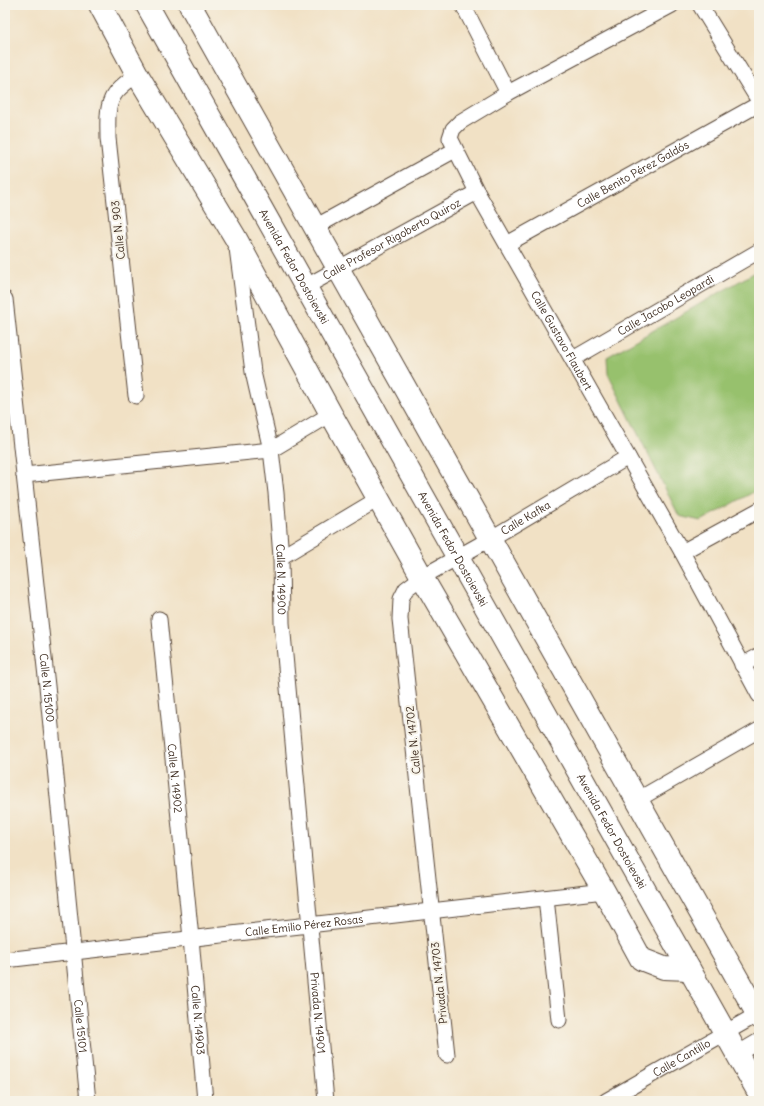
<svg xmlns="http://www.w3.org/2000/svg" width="764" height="1106" font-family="Delius,sans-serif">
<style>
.green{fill:#97c16d;stroke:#697646}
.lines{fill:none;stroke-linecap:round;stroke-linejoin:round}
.street-casing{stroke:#564537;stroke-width:17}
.secondary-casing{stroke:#564537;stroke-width:24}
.street{stroke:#fff;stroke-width:15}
.secondary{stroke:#fff;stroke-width:22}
.labels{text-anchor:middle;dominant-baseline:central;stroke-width:4;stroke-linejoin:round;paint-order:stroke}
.street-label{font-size:11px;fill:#3b2a1e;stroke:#f7f3e8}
</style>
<rect width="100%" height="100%" fill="#f7f3e8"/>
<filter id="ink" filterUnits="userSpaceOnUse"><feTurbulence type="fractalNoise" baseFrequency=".025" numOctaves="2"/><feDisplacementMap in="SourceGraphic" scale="8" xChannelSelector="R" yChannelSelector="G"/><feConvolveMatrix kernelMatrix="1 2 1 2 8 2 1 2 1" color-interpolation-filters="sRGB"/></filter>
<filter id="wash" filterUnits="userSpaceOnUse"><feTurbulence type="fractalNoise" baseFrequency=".012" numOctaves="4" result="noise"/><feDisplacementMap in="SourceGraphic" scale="16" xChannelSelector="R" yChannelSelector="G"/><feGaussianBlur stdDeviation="0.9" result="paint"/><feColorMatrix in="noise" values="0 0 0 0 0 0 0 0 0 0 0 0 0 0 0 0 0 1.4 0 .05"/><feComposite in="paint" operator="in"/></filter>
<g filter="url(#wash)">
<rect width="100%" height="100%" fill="#f1e1c5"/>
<!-- green -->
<polygon class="green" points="759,270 759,489 701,521 679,516 608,374 607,357"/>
</g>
<g filter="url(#ink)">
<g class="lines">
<!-- street casing -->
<g class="street-casing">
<g id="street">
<polyline points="463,5 508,93"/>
<path id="s1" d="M672,5l-164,88 -48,29 -7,7 -3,9 27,54 151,265 54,95 77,143"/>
<polyline points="700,5 759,101"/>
<polyline points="315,227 455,150"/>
<path id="s2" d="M507,244l252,-140"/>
<path id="s3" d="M237,248l16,124 18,78 5,43 5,64 1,66 44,478"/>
<path id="s4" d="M305,287l172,-95"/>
<path id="s5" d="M5,299l42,387 41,415"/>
<path id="s6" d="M573,359l186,-108"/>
<path d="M136,396l-28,-258c0,-14 -2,-31 6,-43 4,-7 17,-16 23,-21"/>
<polyline points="24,475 271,450 331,414"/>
<polyline points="682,552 759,510"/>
<polyline points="281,557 378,499"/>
<path id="s7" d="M159,619l32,319 14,163"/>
<polyline points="742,665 759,656"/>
<polyline points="637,800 759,730"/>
<polyline points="546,898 559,1020"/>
<path id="s8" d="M5,960l599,-69"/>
<polyline points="737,1054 759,1041"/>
<path id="s9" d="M447,1055l-47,-436 1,-20 5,-10 16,-12 68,-38 138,-82"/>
<path id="s10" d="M606,1101l152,-87"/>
</g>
</g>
<!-- secondary casing -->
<g class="secondary-casing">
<g id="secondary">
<polyline points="100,5 137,74 235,237 331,414 422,577 604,891 641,959 664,968 689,969"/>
<path id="s11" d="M147,5l612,1088"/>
<polyline points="190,5 759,1017"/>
</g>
</g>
<!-- street -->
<use href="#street" class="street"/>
<!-- secondary -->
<use href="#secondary" class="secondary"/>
</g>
</g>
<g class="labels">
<!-- street labels -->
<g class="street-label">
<text stroke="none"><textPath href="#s2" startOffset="144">Calle Benito Pérez Galdós</textPath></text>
<text transform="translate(118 230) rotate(-96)">Calle N. 903</text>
<text stroke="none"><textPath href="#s4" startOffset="99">Calle Profesor Rigoberto Quiroz</textPath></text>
<text stroke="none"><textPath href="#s11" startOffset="300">Avenida Fedor Dostoievski</textPath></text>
<text stroke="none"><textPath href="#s6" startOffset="107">Calle Jacobo Leopardi</textPath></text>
<text stroke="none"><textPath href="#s1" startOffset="493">Calle Gustavo Flaubert</textPath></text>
<text stroke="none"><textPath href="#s9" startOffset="609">Calle Kafka</textPath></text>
<text stroke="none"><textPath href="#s11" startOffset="624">Avenida Fedor Dostoievski</textPath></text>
<text stroke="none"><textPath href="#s3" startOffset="335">Calle N. 14900</textPath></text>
<text stroke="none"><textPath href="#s5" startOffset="391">Calle N. 15100</textPath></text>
<text transform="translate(413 740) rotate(-96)">Calle N. 14702</text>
<text stroke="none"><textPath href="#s7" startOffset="160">Calle N. 14902</textPath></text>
<text stroke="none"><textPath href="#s11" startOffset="948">Avenida Fedor Dostoievski</textPath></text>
<text stroke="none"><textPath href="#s8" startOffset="301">Calle Emilio Pérez Rosas</textPath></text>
<text transform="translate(439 983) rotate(-96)">Privada N. 14703</text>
<text stroke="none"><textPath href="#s3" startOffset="770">Privada N. 14901</textPath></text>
<text stroke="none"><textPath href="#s7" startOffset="403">Calle N. 14903</textPath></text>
<text stroke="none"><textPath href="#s5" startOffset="731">Calle 15101</textPath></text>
<text stroke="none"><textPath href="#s10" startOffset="87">Calle Cantillo</textPath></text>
</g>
</g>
<!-- margin -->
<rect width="764" height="1106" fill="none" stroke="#f7f3e8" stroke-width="20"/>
</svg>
